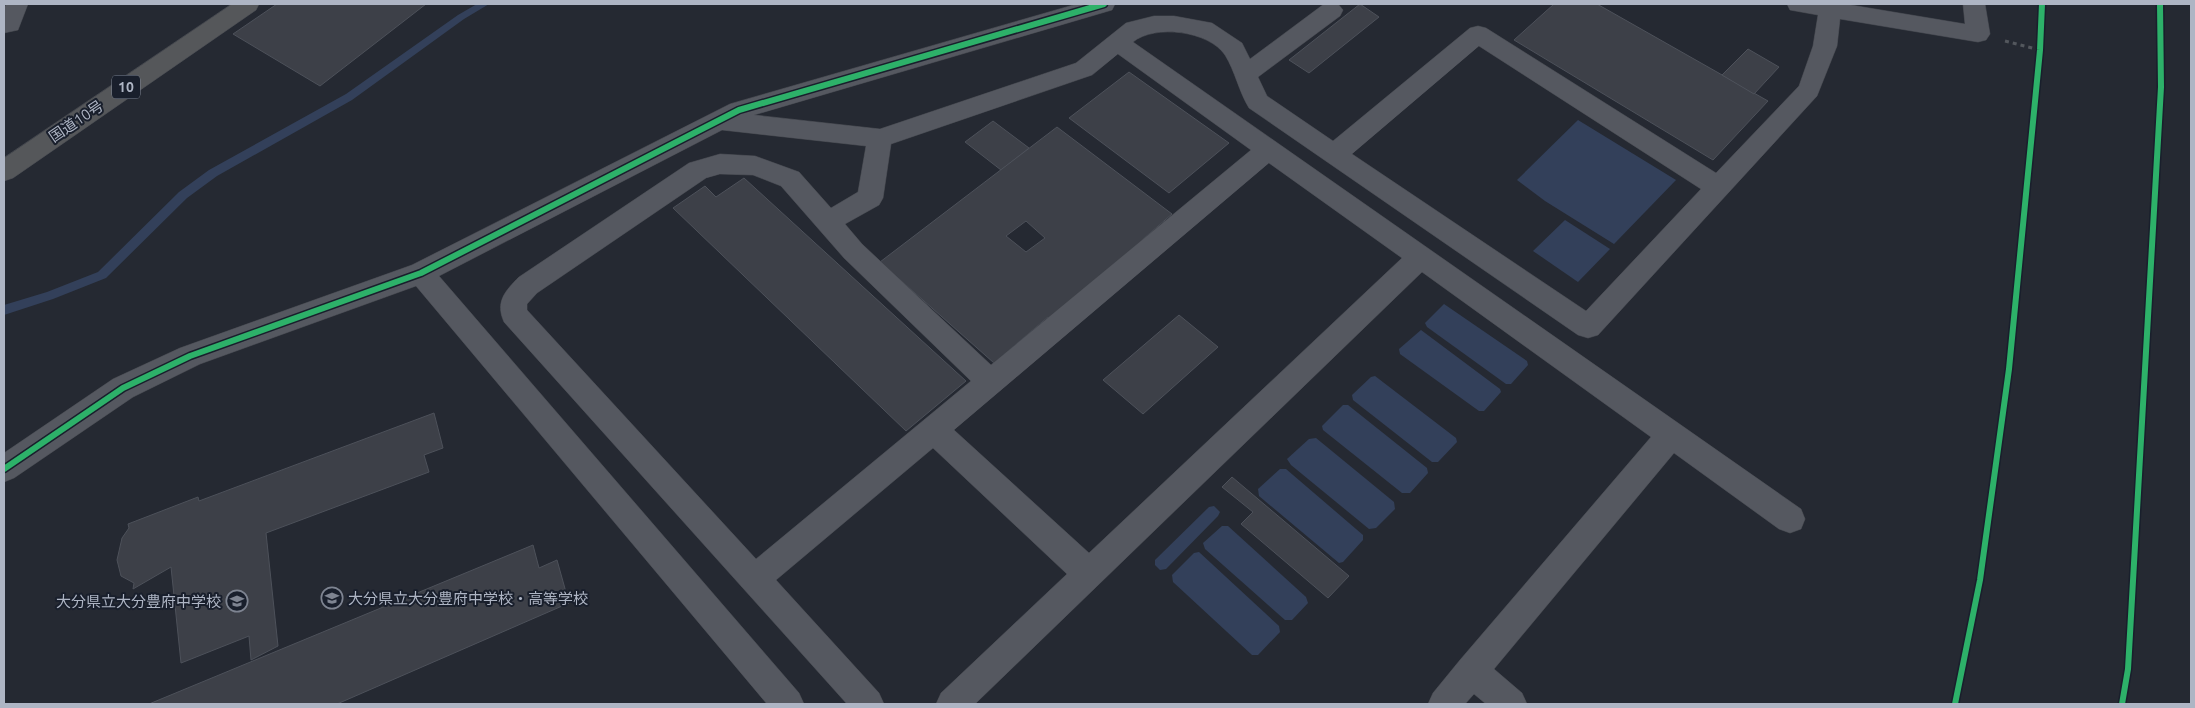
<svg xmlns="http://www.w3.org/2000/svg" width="2195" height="708" font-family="Ubuntu,'Noto Sans JP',sans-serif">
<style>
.water{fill:#33405a}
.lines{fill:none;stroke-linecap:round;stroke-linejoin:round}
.stream{fill:#33405a;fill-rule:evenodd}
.building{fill:#3d4048;stroke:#4d515a;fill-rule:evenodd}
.minor-casing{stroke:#41444b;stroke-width:1}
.highway-casing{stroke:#42454d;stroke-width:1}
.path{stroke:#53575d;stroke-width:3;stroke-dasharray:4 4;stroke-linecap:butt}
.minor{fill:#555860;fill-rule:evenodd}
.highway{fill:#55575a;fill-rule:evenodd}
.cycleway-casing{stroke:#191f2c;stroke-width:9}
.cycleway{stroke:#2db169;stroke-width:6}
.labels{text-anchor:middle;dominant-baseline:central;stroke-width:4;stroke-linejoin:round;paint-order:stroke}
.shield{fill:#191f2c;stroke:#818896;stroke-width:1}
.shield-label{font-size:14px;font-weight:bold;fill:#aeb5c4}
.street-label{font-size:15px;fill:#aeb5c4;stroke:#191f2c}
.poi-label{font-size:15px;fill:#aeb5c4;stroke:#191f2c;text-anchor:start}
</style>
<rect width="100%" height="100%" fill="#252932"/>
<!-- water -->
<g class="water">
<polygon points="1578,120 1676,180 1614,244 1545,201 1517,180"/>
<polygon points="1565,220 1610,249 1578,282 1533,251"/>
<polygon points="1444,304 1527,361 1528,365 1511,384 1506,384 1427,327 1425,323"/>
<polygon points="1421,330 1500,389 1501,392 1484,411 1479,411 1400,354 1399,349"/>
<polygon points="1375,376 1456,438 1457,442 1438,462 1432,462 1353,400 1352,395 1371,377"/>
<polygon points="1343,405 1348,405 1427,468 1428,473 1410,493 1402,493 1323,430 1322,426"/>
<polygon points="1316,438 1394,502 1395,509 1376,528 1369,529 1291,465 1287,459 1309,439"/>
<polygon points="1280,469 1286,469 1363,535 1363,540 1343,562 1339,563 1259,496 1258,489"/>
<polygon points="1214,506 1220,512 1218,516 1166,569 1160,570 1155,565 1155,560 1209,507"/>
<polygon points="1222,526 1228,526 1306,597 1308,603 1292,620 1285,620 1205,549 1203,543"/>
<polygon points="1199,552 1279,626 1280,632 1258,655 1252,655 1173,582 1172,575 1194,553"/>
</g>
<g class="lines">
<!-- stream -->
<polygon class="stream" points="477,4 489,4 464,19 352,100 217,176 187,198 106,278 53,299 4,315 4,305 47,292 98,272 179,192 209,170 346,94 458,15"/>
</g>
<!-- building -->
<g class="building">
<polygon points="277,4 426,4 320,86 233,34"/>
<polygon points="1360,4 1379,17 1309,73 1289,60"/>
<polygon points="1554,4 1597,4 1768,101 1713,160 1514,40"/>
<polygon points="1748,49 1779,67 1754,94 1722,75"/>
<polygon points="1129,72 1229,143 1169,193 1069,118"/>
<polygon points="993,121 1029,148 1001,170 965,142"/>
<path d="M1057,127l115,87 -30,26 7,6 -94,77 -7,-6 -54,46 -114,-101zM1026,221l19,17 -19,14 -20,-16z"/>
<polygon points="744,178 966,381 906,431 673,208 705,186 716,197"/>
<polygon points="1179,315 1218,347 1143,414 1103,380"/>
<polygon points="434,413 443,448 424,455 429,472 266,533 278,646 251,660 249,636 181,663 171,567 133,589 134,583 121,576 117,560 122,538 129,528 128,524 198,497 199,501"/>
<polygon points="1232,477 1349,576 1328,598 1241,524 1253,512 1222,487"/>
<polygon points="533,545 539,568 557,560 569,603 337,704 149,704"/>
</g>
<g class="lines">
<!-- minor casing -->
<g class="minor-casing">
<g id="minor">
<polygon points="6,4 28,4 18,30 4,33 4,9"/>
<path d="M1077,4h38l-3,6 -358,105 126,14 196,-66 50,-40 28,-7h20l38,7 30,20 8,16 74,-55h14l5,6 -3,6 -82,61 9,19 66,45 137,-113 8,-2 8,2 230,145 83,-87 14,-40 5,-31 -28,-5 -3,-6h58l120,20 -2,-20h22l5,30 -4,6 -8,2 -138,-23 -3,27 -20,50 -219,239 -10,3 -10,-3 -329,-227c-10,-16 -14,-37 -24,-53 -16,-24 -70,-31 -92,-13l668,467 4,10 -4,10 -11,4 -11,-4 -105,-76 -180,216 28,24 5,11h-41l-12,-10 -9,10h-37l5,-11 27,-33 191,-223 -229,-165 -447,432h-39l5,-11 126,-119 -134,-126 -157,132 103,113 5,11h-37l-343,-382c-9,-20 1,-31 15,-45l170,-114 31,-9 35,2 44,16 32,36 27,-16 8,-46 -144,-16 -283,146 360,417 5,11h-37l-351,-418 -216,78 -67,33 -119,81 -10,4v-29l109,-74 67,-31 232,-83 318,-161zM1479,46l222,143 -115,122 -234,-157zM1118,54l133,96 -260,215 -129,-121 -17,-20 34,-19 4,-7 8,-54 201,-69zM1269,163l133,95 -313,295 -135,-123zM720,174l33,1 28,11 63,72 127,123 -215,178 -229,-249v-6l10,-11 169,-115z"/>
</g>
</g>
<!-- highway casing -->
<g class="highway-casing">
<polygon id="highway" points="232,4 259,4 256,10 13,178 4,181 4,158"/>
</g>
<!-- path -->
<polyline class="path" points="2005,41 2040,50"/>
<!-- minor -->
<use href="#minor" class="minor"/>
<!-- highway -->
<use href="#highway" class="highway"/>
<!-- cycleway casing -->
<g class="cycleway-casing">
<g id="cycleway">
<polyline points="4,469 123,388 190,356 421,273 739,110 1104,4"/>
<polyline points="1955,704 1980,580 2009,369 2040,50 2042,4"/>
<polyline points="2122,704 2128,669 2161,87 2160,4"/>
</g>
</g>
<!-- cycleway -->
<use href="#cycleway" class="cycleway"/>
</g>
<!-- icons -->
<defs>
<g id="school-ring" transform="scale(1.125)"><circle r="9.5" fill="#191f2c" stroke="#7e8491" stroke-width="1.5"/><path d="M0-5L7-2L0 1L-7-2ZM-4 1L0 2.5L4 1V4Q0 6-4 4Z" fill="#7e8491"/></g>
</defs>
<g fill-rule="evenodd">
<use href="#school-ring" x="332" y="598"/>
<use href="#school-ring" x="237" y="601"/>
</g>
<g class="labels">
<!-- shield labels -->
<rect class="shield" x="112" y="75.5" width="28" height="23" rx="4"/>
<g class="shield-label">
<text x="126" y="87">10</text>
</g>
<!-- street labels -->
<g class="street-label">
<text transform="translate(76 121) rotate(-34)">国道10号</text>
</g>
<!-- poi labels -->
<g class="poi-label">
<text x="348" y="598">大分県立大分豊府中学校・高等学校</text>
<text x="221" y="601" text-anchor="end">大分県立大分豊府中学校</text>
</g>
</g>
<!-- border -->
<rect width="2195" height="708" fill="none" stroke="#aeb5c4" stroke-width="10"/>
</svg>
